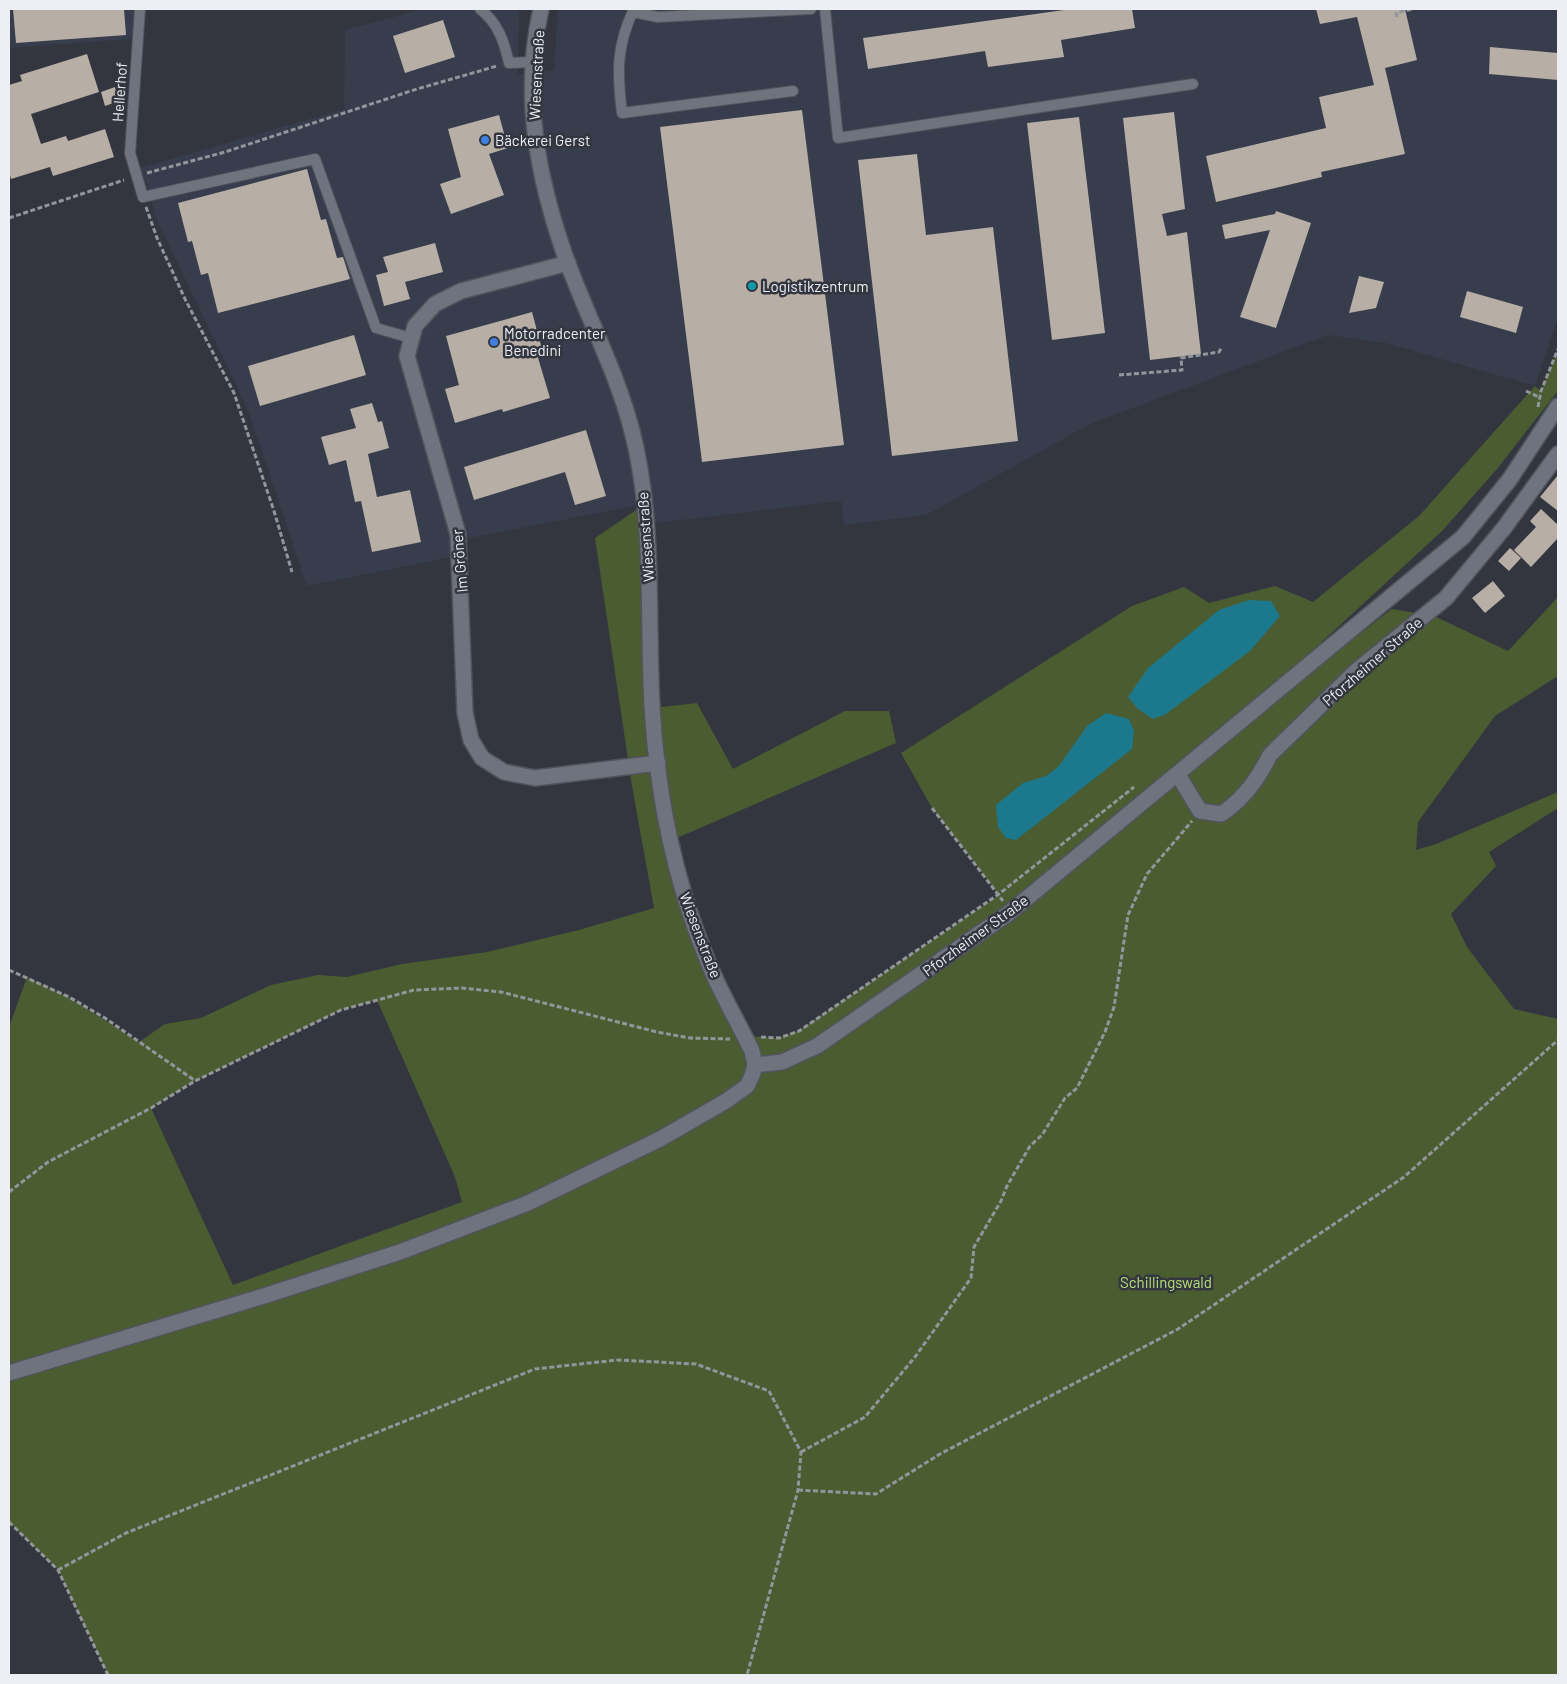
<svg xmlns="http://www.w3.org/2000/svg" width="1567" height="1684" font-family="Barlow,sans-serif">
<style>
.built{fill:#373d4c}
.green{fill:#4b5c31;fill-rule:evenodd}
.water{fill:#1b788d}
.building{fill:#b7aea5}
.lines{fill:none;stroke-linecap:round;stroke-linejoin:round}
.lane-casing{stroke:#51545c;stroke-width:12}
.street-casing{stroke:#51545c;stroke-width:18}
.secondary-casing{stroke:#51545c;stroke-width:18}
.path{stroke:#92959c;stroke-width:3;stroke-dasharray:5 2.5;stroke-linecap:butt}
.lane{stroke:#6f737d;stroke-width:10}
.street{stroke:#6f737d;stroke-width:15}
.secondary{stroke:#6f737d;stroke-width:15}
.shop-dot{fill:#3f7fe0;stroke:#33363f;stroke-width:2}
.culture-dot{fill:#0f9aa8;stroke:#33363f;stroke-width:2}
.labels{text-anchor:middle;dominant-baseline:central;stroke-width:5;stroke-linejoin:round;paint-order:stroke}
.street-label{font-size:15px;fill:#edeff5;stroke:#33363f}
.poi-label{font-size:15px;fill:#edeff5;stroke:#33363f;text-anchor:start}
.park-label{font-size:15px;fill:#b6e078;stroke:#33363f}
</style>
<rect width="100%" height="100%" fill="#33363f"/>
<!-- built -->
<g class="built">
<polygon points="9,9 144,9 131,39 9,48"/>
<polygon points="423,9 519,9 518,74 554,70 558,9 1558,9 1558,317 1535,386 1386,343 1328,335 1090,424 926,515 844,525 841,501 647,524 645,504 459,540 462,555 307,586 248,410 156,218 147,185 140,168 344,109 345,30"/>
</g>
<!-- green -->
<path class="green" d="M1558,349l-1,43 -60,77 -55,62 -258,238 208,-160 42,7 74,35 50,-54v79l-63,40 -77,106 -2,28 20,-6 122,-52v16l-69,44 7,14 -45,48 16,33 47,62 44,10v656h-1450l-50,-105 -49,-48v-495l18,-50 42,20 70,45 26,-18 36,-6 70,-33 47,-10 29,2 55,-13 85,-12 92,-22 75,-22 -22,-122 -37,-248 50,-34 7,204 45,-5 36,66 112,-58h44l7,32 -226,98 16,59 59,136 34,2 19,-7 201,-136 -67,-87 -31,-55 231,-147 52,-19 25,16 66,-17 38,16 106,-86 116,-130 6,5zM377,1000l78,177 7,25 -229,83 -82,-177 44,-27 146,-71z"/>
<!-- water -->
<g class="water">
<polygon points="1249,600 1271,601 1280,616 1250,651 1166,714 1153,719 1138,709 1128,697 1148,668 1219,610"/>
<polygon points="1106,713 1129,719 1134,731 1132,749 1016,840 1006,838 998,827 996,805 1023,783 1046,776 1059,766 1087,726"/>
</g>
<!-- building -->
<g class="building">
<polygon points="13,9 124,9 126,35 16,43"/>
<polygon points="1071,9 1132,9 1135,28 1061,40 1064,57 988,67 985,51 868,69 863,38"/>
<polygon points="1316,9 1405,9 1417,60 1385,68 1405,154 1321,172 1322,177 1216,202 1206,156 1326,128 1319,97 1374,85 1357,17 1320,24"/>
<polygon points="443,20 455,57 405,73 393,36"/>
<polygon points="1490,47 1558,53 1558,80 1489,74"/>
<polygon points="87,54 99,92 31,114 41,144 66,136 68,141 105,129 114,157 53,176 50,167 11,179 9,172 9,85 22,81 20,75"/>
<polygon points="115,87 119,101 105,106 101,92"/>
<polygon points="802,110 844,445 702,462 660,127"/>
<polygon points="1174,112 1185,209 1162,214 1167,236 1187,232 1201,354 1150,360 1123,118"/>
<polygon points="499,115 508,148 489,154 504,195 451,214 440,184 461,177 448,129"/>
<polygon points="1079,117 1105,333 1052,340 1027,123"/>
<polygon points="917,154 926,235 993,227 1018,441 892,456 858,160"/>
<polygon points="307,169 321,220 326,219 337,258 343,257 350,279 218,313 208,273 201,275 192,241 188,242 178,203"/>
<polygon points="1276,211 1311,223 1276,328 1240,317 1270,230 1225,239 1222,225 1275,214"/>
<polygon points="435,243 443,272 405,282 410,299 384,306 376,275 388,272 383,257"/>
<polygon points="1359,276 1384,282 1376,308 1349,313"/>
<polygon points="1467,291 1523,307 1516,333 1460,317"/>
<polygon points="532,312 542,349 536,351 550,398 503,412 502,409 455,423 445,389 459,385 446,336"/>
<polygon points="354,335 366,375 260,406 248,366"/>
<polygon points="372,403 378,422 382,421 389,448 368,454 377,497 410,490 421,542 372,552 361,501 355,502 346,460 329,465 321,437 356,428 350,409"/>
<polygon points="586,430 606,496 575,505 565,472 474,500 464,467"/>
<polygon points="1558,475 1558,511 1540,497"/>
<polygon points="1541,509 1558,525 1558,538 1531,567 1514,550 1536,527 1530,521"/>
<polygon points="1510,548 1521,558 1509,571 1498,561"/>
<polygon points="1493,581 1505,596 1485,613 1472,598"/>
</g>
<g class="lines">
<!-- lane casing -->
<g class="lane-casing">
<g id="lane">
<polyline points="140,9 130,153 143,197 315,159 376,328 411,338"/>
<path d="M480,9c18,14 24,32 29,54l25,-1"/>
<path d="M634,9c-18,37 -17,64 -12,104l171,-22"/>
<polyline points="825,9 838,138 1193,84"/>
<polyline points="633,12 658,17 811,9"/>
</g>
</g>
<!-- street casing -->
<g class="street-casing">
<g id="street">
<polyline points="568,263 461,291 435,304 415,326 407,356 458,534 465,713 471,740 482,758 504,772 535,778 658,763"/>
<path d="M1178,775l22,36 21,3c21,-13 38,-37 49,-59l86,-84 90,-73 58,-70 54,-74"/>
</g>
</g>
<!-- secondary casing -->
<g class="secondary-casing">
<g id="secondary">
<polyline points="755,1065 782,1062 817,1046 1009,913 1463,537 1510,479 1558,406"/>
<path d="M9,1373l258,-78 133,-43 128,-49 132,-64 66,-38 21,-15 5,-10 3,-11 -3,-14c-14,-29 -31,-57 -43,-87 -34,-81 -52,-171 -57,-258 -5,-92 3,-186 -20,-275 -15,-58 -43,-111 -64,-167 -30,-83 -47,-168 -27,-255"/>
</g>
</g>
<!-- path -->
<g class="path">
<polyline points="1397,17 1396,13 1413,9"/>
<polyline points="147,173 225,152 417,89 497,66"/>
<polyline points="146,207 157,238 185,299 234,393 274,511 292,572"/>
<polyline points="9,218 124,180"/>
<polyline points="1119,375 1182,370 1181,358 1219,352 1222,347"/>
<polyline points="1526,391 1541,398"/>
<polyline points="1538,407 1541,391 1558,349"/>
<polyline points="932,808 1003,901"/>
<polyline points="9,970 69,997 105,1018 194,1080"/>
<polyline points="761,1037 779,1038 799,1031 999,894 1134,787"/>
<polyline points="9,1192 48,1162 151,1108 195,1081 341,1010 414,990 462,988 501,992 657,1032 690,1038 730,1039"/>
<polyline points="801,1452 865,1417 915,1357 971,1278 974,1247 1001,1201 1007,1186 1030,1146 1042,1135 1065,1098 1077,1088 1105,1032 1114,1007 1128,915 1147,874 1192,821"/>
<polyline points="798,1490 876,1494 940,1454 1178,1329 1404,1177 1558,1040"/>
<polyline points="9,1522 58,1570 108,1675"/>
<polyline points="58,1570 126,1533 535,1369 617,1360 696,1364 769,1391 801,1452 798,1490 747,1675"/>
</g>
<!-- lane -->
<use href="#lane" class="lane"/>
<!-- street -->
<use href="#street" class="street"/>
<!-- secondary -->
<use href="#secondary" class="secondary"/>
</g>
<!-- markers -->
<g class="shop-dot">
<circle cx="485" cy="140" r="5"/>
<circle cx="494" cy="342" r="5"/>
</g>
<circle class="culture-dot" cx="752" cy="286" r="5"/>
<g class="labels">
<!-- street labels -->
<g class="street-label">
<text transform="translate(536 75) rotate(-87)">Wiesenstraße</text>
<text transform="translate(119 92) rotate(-86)">Hellerhof</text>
<text transform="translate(645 537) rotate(-94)">Wiesenstraße</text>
<text transform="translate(459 561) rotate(-95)">Im Gröner</text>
<text transform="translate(1372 661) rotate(-41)">Pforzheimer Straße</text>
<text transform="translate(701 935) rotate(69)">Wiesenstraße</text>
<text transform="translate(975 935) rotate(-36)">Pforzheimer Straße</text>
</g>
<!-- poi labels -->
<g class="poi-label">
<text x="495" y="140">Bäckerei Gerst</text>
<text x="762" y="286">Logistikzentrum</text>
<text x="504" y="333">Motorradcenter<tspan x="504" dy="17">Benedini</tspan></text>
</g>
<!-- park labels -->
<g class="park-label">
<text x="1166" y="1282">Schillingswald</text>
</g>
</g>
<!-- border -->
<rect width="1567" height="1684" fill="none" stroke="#edeff5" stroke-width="20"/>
</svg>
